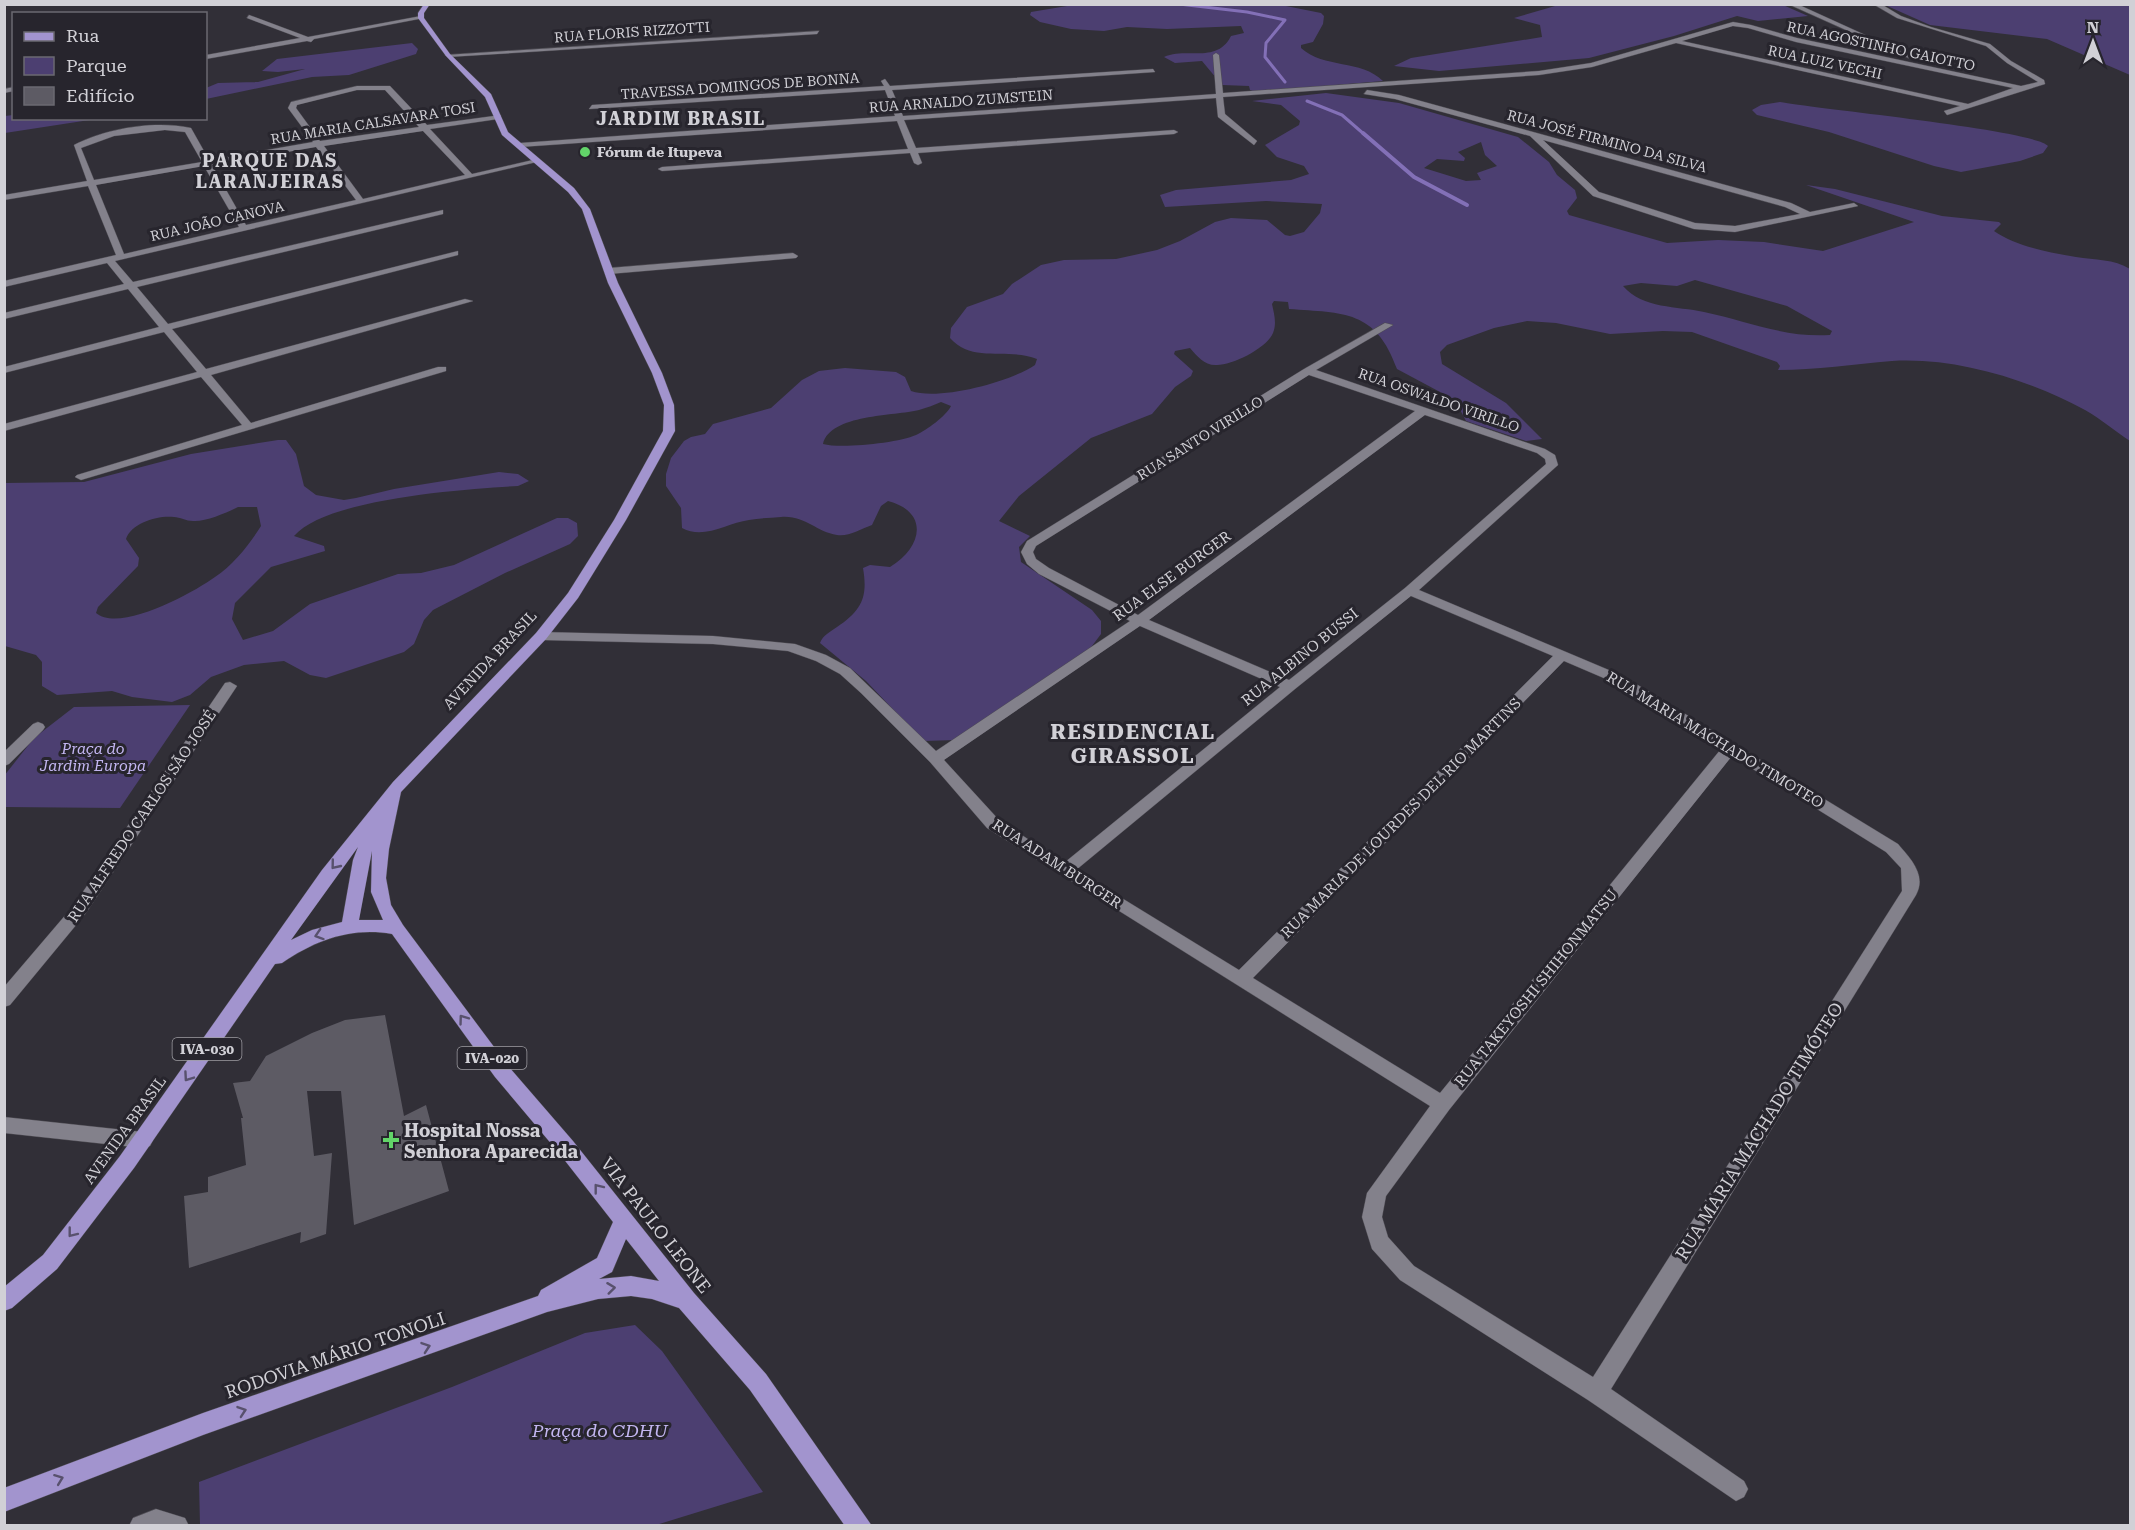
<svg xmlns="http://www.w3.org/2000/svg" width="2135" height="1530" font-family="'Roboto Serif',serif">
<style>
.green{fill:#4c3f71;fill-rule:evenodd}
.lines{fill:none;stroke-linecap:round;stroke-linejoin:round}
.stream-far1{stroke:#8370b7;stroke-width:3}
.stream{stroke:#8370b7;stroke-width:4}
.building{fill:#5d5b64}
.minor-casing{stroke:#4d4b52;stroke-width:1}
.major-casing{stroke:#4d4b52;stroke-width:1}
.minor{fill:#83818b;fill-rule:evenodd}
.major{fill:#a294ce;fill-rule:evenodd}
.oneway{stroke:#58516d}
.poi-dot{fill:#62d469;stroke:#27252d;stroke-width:2}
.labels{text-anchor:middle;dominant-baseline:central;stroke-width:6;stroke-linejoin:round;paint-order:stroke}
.far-street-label{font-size:14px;fill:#d1d0d6;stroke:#27252d}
.far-poi-label{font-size:14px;font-weight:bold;fill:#d1d0d6;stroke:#27252d;text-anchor:start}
.shield{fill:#27252d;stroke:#9e9da3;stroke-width:1.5}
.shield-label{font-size:14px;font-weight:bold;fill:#d1d0d6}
.street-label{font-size:15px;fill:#d1d0d6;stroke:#27252d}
.park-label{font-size:15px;font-style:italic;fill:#c3b6f1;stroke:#27252d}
.far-district-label{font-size:18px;font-weight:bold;letter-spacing:1.5px;fill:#d1d0d6;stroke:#27252d}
.near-poi-label{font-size:18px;font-weight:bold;fill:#d1d0d6;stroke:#27252d;text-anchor:start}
.near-street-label{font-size:18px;fill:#d1d0d6;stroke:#27252d}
.near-park-label{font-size:18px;font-style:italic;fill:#c3b6f1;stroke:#27252d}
.district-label{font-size:21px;font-weight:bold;letter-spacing:1.5px;fill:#d1d0d6;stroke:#27252d}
</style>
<rect width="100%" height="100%" fill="#312f37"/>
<!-- green -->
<g class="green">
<path d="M1079,4h197l45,9 3,3 -1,8 -10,18 -12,3v3c23,21 60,11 82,33l-128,11 -5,-2 -1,-4 -27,-1 -20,-24 -27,2 -11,-6c23,-10 53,7 67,-21l13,-3 -3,-7 -74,3 -40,-2 -23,4 -33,-2 -31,-7 -10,-7 1,-3z"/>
<polygon points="1783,5 1808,16 1758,21 1737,16 1674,36 1589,58 1439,71 1394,66 1411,58 1542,37 1540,25 1514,18 1562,4"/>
<polygon points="1885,5 2130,5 2130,75 2047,39 1930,25"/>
<polygon points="412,43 418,49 416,54 349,75 312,77 206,99 206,88 218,83 258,82 305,69 278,72 262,71 277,59"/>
<path d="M1326,93l73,10 119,34 31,25 8,13 18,15 2,8 -10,13 2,4 98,28 51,-3 46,2 59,9 91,-29 -108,-37 29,4 107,27 57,6 2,2 -7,7c21,15 56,22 82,26 19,3 38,2 54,12v172c-15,-10 -29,-22 -45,-31 -55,-30 -129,-53 -193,-49 -38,3 -76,9 -114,9l2,-4 -3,-4 -85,-30 -29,-1 -53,3 -54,-11 -29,-2 -33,7 -47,17 -7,7 2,12 64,39 36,36 -16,2 -60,-20 -11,-21 -58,-31c-21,-59 -53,-56 -108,-60l-1,-7 -14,-1 -2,3c2,10 5,19 1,29 -6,15 -40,32 -56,32 -12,1 -20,-9 -27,-17l-15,3 -1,3 19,17 -2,5 -16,11 -23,27 -61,24 -72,58 -20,25 31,15 -11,11 2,15 71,48 9,11v13l-18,24 -127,82 -33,1 -57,-60 -46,-38c3,-8 10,-11 17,-16 25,-17 31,-30 26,-59l7,-3 20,2c32,-19 40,-55 -2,-66l-7,5 -9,19c-11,4 -24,12 -35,10 -21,-3 -32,-20 -56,-18 -11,1 -22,1 -32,3 -22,3 -45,20 -67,8l-1,-20 -15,-22v-12l5,-16 13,-17 7,-4 14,-3 8,-10 58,-16 31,-28 17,-9 26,-3 51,4 9,5 6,14c28,10 99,-9 124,-26l2,-6c-29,-12 -64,5 -87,-21l1,-10 16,-21 36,-13 9,-10 29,-19 23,-5 52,-1 41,-9 23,-9 35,-19 16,-4 36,2 18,15 5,1 14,-4 16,-19 2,-9 -56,-3 -101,6 -5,-12 16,-5 115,-10 18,-6 -5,-8 -27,-9 -12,-12 34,-20 1,-4 -19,-16 -29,-4zM1481,142l4,13 12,11 -20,7 4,7 -15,1 -42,-13 13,-9 27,2 1,-3 -7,-6zM1695,280l92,26 45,25 -2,4c-45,3 -83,-14 -126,-23 -27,-6 -61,-3 -81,-26l18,-3 36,3zM941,402l10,4c-5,10 -24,24 -35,29 -18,8 -75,14 -93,9 7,-30 72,-28 96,-34 7,-2 15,-5 22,-8z"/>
<path d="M1780,102c37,7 255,28 268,44l-5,7 -23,8 -59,11 -27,-6 -105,-34 -72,-17 -5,-5 9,-5z"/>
<polygon points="13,115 14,118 96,119 5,133 5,116"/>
<path d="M278,440h8l10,14 8,32 12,9 28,5 12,-2 38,-9 105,-17 19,2 11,7 -11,5c-51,3 -191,12 -224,50l30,10 1,5 -54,16 -36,36 -3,16 11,21 30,-9 37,-27 88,-30 23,-1 33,-8 103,-47h11l9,5 1,13 -8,8 -65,29 -72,37 -9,10 -10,24 -10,8 -78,26 -16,-3 -26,-14 -40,4 -33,12 -21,18 -18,7 -40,-5 -20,-6 -55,4 -15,-9v-24l-6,-7 -31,-9v-163l79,-1 107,-28zM238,507h19l4,19c-12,19 -27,38 -46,51 -22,16 -95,56 -119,36l2,-6 40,-41 1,-8 -13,-19c5,-16 32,-24 48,-22 6,0 12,4 19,4 12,1 33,-8 45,-14z"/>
<polygon points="190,705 120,808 5,807 4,776 34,738 74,707"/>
<polygon points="635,1325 662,1351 763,1492 656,1525 200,1525 199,1482 452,1387 585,1333"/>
</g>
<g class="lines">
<!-- stream-far1 -->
<g class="stream-far1">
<polyline points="1179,4 1247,12 1285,20 1266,43 1265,57 1285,82"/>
<polyline points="1307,101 1342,115 1365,135"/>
</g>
<!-- stream -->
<polyline class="stream" points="1363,133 1414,177 1467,205"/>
</g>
<!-- building -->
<polygon class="building" points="385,1015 404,1116 426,1105 449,1191 354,1225 341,1091 307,1091 314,1156 332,1153 326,1234 300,1243 301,1232 189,1268 184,1196 208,1192 208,1177 246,1165 241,1118 243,1118 233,1083 250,1081 266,1056 312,1033 345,1020"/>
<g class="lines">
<!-- minor casing -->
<g class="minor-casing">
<g id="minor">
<polygon points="1788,4 1797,4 1918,59 1913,60"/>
<path d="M1873,4h8l20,12 30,11 59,17 21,17 33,19 1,4 -98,31 -3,-4 16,-5 -284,-63 -84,24 -53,8 -316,22 2,17 32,27 -3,4 -36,-28 -2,-19 -312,22 12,28 258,-18 4,2 -4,2 -256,19 4,10 -4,2 -4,-2 -4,-10 -248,18 -4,-2 4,-2 246,-18 -11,-28 -377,26 -4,-2 4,-2 375,-27 -10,-26 -296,19 3,-4 292,-19 -3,-5 4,-2 5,7 263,-17 2,3 -263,18 11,26 313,-22 -3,-39 3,-2 3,2 4,38 316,-22 52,-8 142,-41 18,3 46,13 224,48 17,-4 -31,-19 -21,-17 -89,-28zM1733,26l15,2 48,14 217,46 -45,16 -286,-63z"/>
<polygon points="249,15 308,37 421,16 424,18 314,39 311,42 307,41 206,59 206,55 300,38 247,18"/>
<polygon points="819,31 817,34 448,57 445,55"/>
<path d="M357,86h33l37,39 74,-10 -3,4 -68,10 42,45 65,-15 4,2 -426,100 18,21 310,-72v4l-306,73 31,37 290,-73v4l-286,74 34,40 259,-70 8,2 -262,74 40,48 187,-56h8v4l-365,109 -6,-3 2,-2 165,-50 -41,-48 -197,54v-7l193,-52 -33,-40 -160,41v-6l155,-40 -31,-38 -124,30v-6l120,-29 -17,-21 -103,24v-6l112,-26 -28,-69 -84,14v-5l83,-14 -13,-36c32,-17 82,-25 117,-17l18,32 104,-18 -25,-34 3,-6zM357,90h28l34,37 -99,14 -24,-33 1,-3zM165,130l20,2 17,30 -108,18 -13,-32 33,-12zM423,131l42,44 -102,24 -39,-53zM316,147l40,53 -110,25 -34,-60zM204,166l35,61 -115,27 -28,-69z"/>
<polygon points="14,87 14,91 4,93 4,89"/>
<path d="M1367,90l32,5 392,108 19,9 44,-9 4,3 -123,26 -41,-3 -101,-33 -63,-60 -135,-37 -31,-5zM1543,140l242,67 15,7 -65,12 -40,-3 -96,-31z"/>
<polygon points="793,253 798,256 796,258 609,274 604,271 609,268"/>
<path d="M1385,323l8,2 -77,45 229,79 10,6 3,10 -139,125 204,86 275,168c12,14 29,31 18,51l-305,494 133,92 4,8 -4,8 -8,4 -148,-101 -188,-120 -28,-31 -10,-32 5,-24 63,-87 -443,-278 -57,-66 -69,-69 -21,-19 -24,-13 -28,-10 -75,-7 -172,-4 -7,-4 7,-4 172,4 82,8 31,11 24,13 86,83 194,-130 -91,-47 -12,-10 -6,-12 6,-11 277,-172zM1309,375l106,36 -277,204 -89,-47 -13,-9 -3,-7 3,-6zM1425,415l112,38 8,6 1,5 -141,124 -116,92 -140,-60zM1411,596l142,60 -314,314 -163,-100 219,-181zM1140,626l140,61 -216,176 -65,-43 -55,-60zM1564,661l49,21 108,67 -281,344 -187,-115zM1732,756l154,96 15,16 1,23 -309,486 -179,-111 -26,-29 -6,-20 4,-21 63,-86z"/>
<polygon points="230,682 237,686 86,913 10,1005 4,1007 4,987 74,905 225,683"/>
<polygon points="38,722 43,724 45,727 43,730 9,764 4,766 4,752 33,724"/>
<polygon points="4,1117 143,1132 150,1134 153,1140 150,1146 143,1148 4,1133"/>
<polygon points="156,1509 185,1518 189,1526 129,1526 133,1518"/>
</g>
</g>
<!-- major casing -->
<g class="major-casing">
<path id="major" d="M424,4h6l-6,9v5l26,36 41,40 17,38 66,56 16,21 28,74 44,90 12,32 1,26 -49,89 -48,78 -32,41 -145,153 -12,57 -3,29 5,27 12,20 106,142 64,74 121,152 72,81 106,152h-27l-95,-136 -71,-82 -27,-9 -21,-3 -33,3 -51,13 -344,123 -199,77v-24l199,-75 335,-117 3,-6 56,-32 16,-36 -54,-69 -64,-76 -103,-143c-41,-7 -76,6 -110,29l-7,1 -141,204 -77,101 -45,39 -8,3v-24l39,-32 77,-99 202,-286 71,-88 143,-149 32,-40 46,-73 49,-89 1,-26 -12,-32 -44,-90 -26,-74 -14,-17 -66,-57 -17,-38 -39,-41 -28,-38v-5zM358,847l-5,13 -11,62 -30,8 -21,10zM372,851l-1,41 12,28h-24zM626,1239l33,42 -28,-5 -32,3 13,-7z"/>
</g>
<!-- minor -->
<use href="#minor" class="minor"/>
<!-- major -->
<use href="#major" class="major"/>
</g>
<!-- one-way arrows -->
<defs><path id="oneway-chevron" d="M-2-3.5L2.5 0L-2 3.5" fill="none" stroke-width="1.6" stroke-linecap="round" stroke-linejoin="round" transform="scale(1.5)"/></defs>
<g class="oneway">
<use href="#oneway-chevron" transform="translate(335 865) rotate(129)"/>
<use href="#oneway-chevron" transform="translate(319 935) rotate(162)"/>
<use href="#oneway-chevron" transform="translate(463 1019) rotate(-126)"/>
<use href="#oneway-chevron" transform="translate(188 1077) rotate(125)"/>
<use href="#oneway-chevron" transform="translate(598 1188) rotate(-128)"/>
<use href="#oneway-chevron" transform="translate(72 1233) rotate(128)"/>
<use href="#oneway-chevron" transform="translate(611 1288) rotate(-7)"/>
<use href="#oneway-chevron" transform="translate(426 1347) rotate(-19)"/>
<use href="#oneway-chevron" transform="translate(242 1411) rotate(-19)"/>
<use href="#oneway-chevron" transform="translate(59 1479) rotate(-21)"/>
</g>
<!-- markers -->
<g class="poi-dot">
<circle cx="585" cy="152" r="6"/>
<path d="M388 1131h6v6h6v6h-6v6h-6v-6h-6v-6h6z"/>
</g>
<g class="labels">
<!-- far-street labels -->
<g class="far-street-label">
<text transform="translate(632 32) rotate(-4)">RUA FLORIS RIZZOTTI</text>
<text transform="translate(1881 46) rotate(12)">RUA AGOSTINHO GAIOTTO</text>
<text transform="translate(1825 62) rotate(12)">RUA LUIZ VECHI</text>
<text transform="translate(740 86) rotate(-4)">TRAVESSA DOMINGOS DE BONNA</text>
<text transform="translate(961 101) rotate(-4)">RUA ARNALDO ZUMSTEIN</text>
<text transform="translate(373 123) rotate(-9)">RUA MARIA CALSAVARA TOSI</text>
<text transform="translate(1607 141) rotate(15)">RUA JOSÉ FIRMINO DA SILVA</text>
<text transform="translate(217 221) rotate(-13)">RUA JOÃO CANOVA</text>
<text transform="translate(1439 400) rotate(19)">RUA OSWALDO VIRILLO</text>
<text transform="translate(1200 438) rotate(-32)">RUA SANTO VIRILLO</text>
</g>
<!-- far-poi labels -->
<g class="far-poi-label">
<text x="597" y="152">Fórum de Itupeva</text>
</g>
<!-- shield labels -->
<g class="shield">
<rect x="172.5" y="1038" width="69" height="22" rx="4.5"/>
<rect x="457.5" y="1047" width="69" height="22" rx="4.5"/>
</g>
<g class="shield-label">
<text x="207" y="1049">IVA-030</text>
<text x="492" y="1058">IVA-020</text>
</g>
<!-- street labels -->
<g class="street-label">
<text transform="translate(1172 576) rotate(-36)">RUA ELSE BURGER</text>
<text transform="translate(1300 657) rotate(-39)">RUA ALBINO BUSSI</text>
<text transform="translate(490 660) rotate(-47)">AVENIDA BRASIL</text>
<text transform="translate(1715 740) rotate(31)">RUA MARIA MACHADO TIMOTEO</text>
<text transform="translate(142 816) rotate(-56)">RUA ALFREDO CARLOS SÃO JOSÉ</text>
<text transform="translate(1401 818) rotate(-45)">RUA MARIA DE LOURDES DEL RIO MARTINS</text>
<text transform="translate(1057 864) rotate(33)">RUA ADAM BURGER</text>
<text transform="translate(1536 988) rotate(-51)">RUA TAKEYOSHI SHIHONMATSU</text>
<text transform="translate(125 1130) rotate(-54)">AVENIDA BRASIL</text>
</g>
<!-- park labels -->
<g class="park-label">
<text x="93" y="749">Praça do<tspan x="93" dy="17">Jardim Europa</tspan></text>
</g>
<!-- far-district labels -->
<g class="far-district-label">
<text x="681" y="118">JARDIM BRASIL</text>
<text x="270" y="160">PARQUE DAS<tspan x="270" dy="21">LARANJEIRAS</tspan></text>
</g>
<!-- near-poi labels -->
<g class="near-poi-label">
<text x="404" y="1130">Hospital Nossa<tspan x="404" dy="21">Senhora Aparecida</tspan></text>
</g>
<!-- near-street labels -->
<g class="near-street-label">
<text transform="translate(1759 1131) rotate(-58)">RUA MARIA MACHADO TIMÓTEO</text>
<text transform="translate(656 1225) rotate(52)">VIA PAULO LEONE</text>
<text transform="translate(335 1355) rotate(-19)">RODOVIA MÁRIO TONOLI</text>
</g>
<!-- near-park labels -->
<g class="near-park-label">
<text x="600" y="1430">Praça do CDHU</text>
</g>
<!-- district labels -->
<g class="district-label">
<text x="1133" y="732">RESIDENCIAL<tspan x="1133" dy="24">GIRASSOL</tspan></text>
</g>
</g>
<!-- border -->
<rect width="2135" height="1530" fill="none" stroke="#d1d0d6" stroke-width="12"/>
<!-- legend -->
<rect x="12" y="12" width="195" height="108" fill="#27252d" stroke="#6b6971" stroke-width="1.5"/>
<rect x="24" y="32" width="30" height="9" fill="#a294ce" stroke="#6b6971" stroke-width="1.5"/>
<text x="66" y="42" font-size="18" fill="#d1d0d6">Rua</text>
<rect x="24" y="57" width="30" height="18" fill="#4c3f71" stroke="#6b6971" stroke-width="1.5"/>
<text x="66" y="72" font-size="18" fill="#d1d0d6">Parque</text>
<rect x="24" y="87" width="30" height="18" fill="#5d5b64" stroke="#6b6971" stroke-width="1.5"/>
<text x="66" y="102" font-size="18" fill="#d1d0d6">Edifício</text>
<!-- north arrow -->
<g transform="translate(2093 42)" stroke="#27252d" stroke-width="4.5" paint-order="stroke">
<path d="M0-4.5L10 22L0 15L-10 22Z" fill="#d1d0d6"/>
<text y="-9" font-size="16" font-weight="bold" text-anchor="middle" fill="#d1d0d6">N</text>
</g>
</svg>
